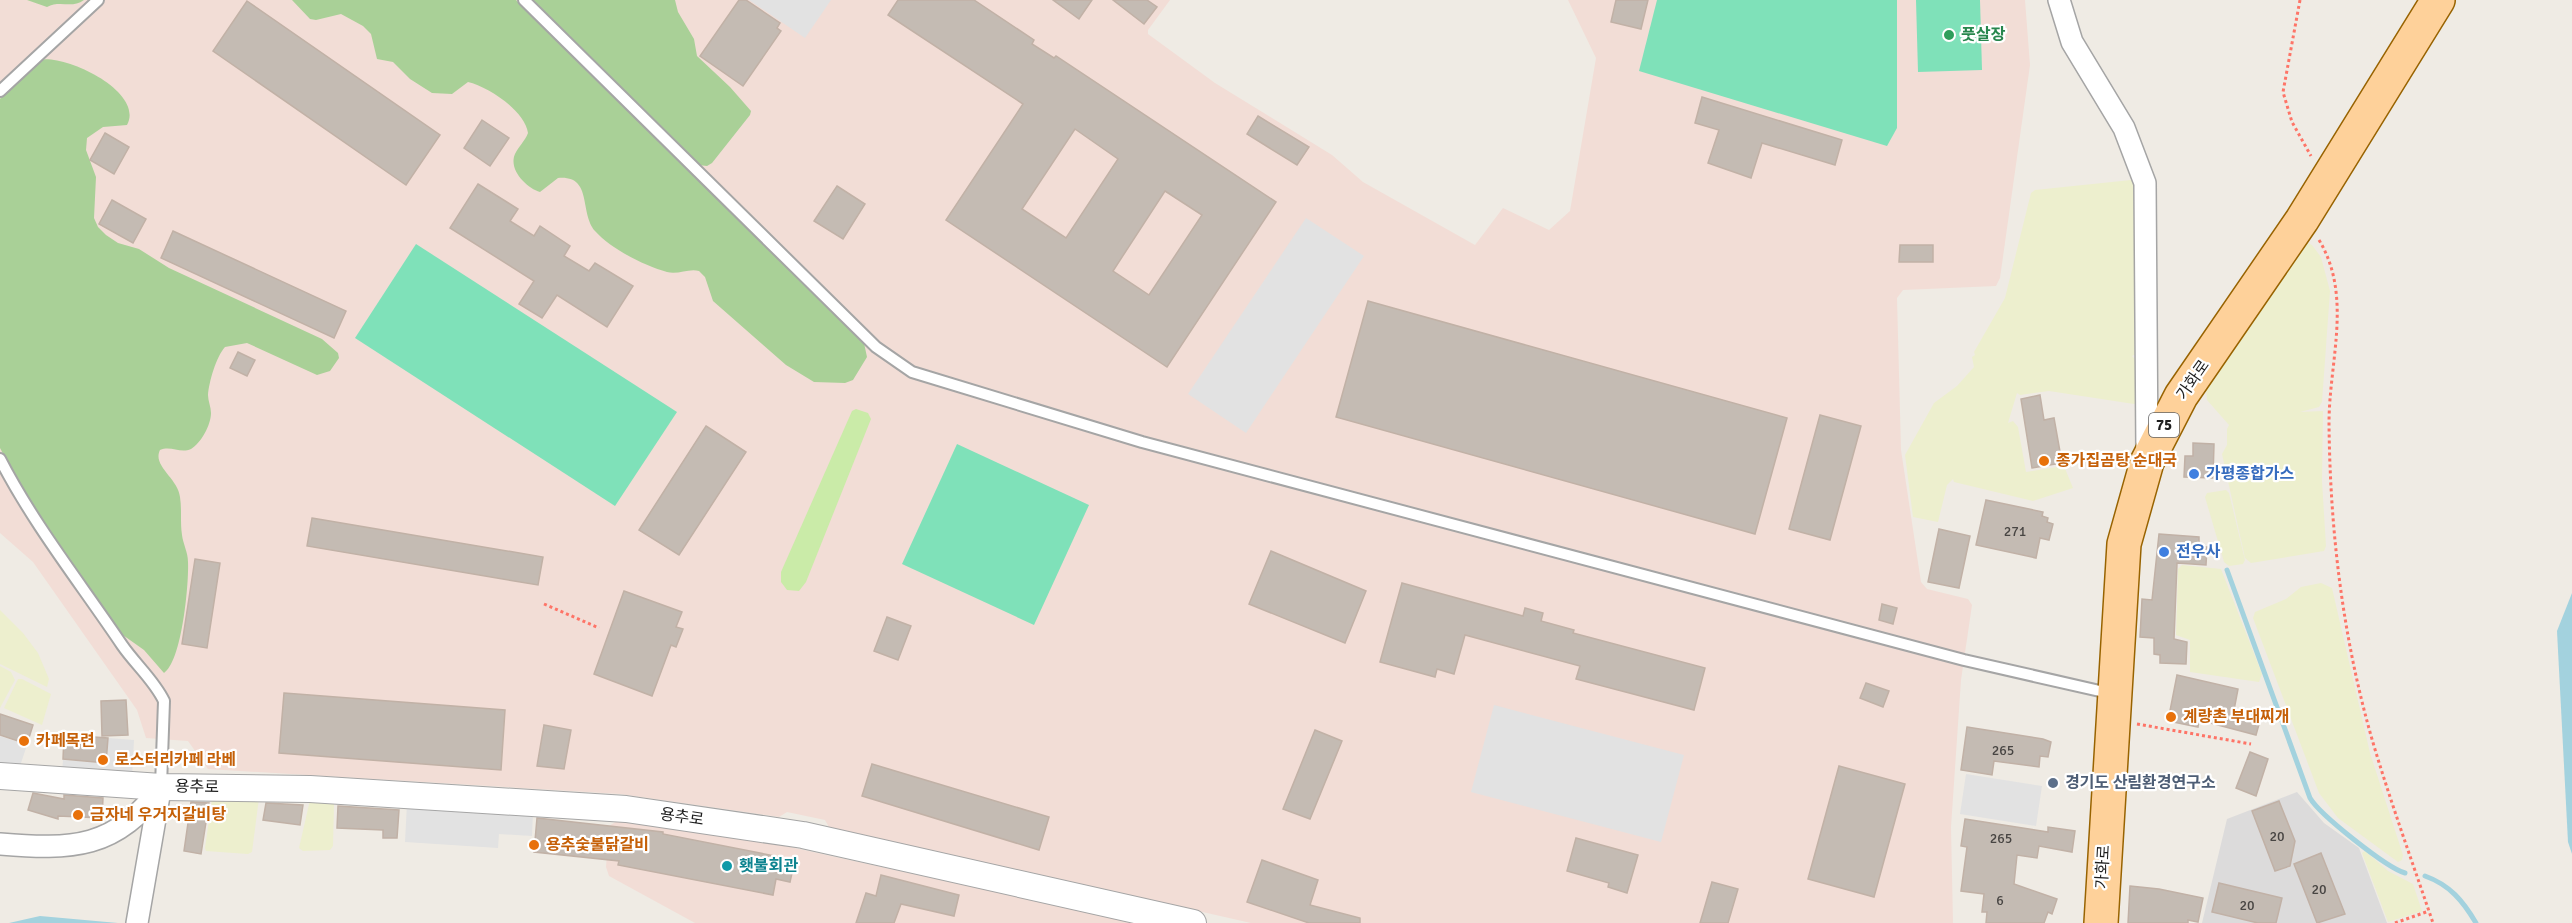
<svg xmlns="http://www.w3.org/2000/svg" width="2572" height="923" font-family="Signika,'Noto Sans KR',sans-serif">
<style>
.residential{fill:#dcdbdb}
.military{fill:#f2ddd6}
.farmland{fill:#edefce}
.grass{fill:#caeba8}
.forest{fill:#a9d097}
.pitch{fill:#7fe1b9}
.parking{fill:#e2e2e2}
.water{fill:#a3d2de}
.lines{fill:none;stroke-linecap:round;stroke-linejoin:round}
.stream{stroke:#a3d2de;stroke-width:5}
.building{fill:#c4bbb3;stroke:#c1b1a6;stroke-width:1.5;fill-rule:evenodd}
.service-casing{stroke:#a5a5a5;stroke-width:14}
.minor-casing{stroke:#a5a5a5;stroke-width:24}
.tertiary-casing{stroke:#a5a5a5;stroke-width:28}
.primary-casing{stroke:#986300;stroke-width:36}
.path{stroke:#fe7467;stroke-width:3;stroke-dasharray:3 3;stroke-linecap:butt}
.service{stroke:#fff;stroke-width:10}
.minor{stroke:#fff;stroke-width:21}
.tertiary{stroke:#fff;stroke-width:26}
.primary{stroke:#fed19a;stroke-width:33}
.leisure-dot{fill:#2e9e5b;stroke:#fff;stroke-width:2}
.food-dot{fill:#e8710a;stroke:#fff;stroke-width:2}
.shop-dot{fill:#3f7fe0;stroke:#fff;stroke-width:2}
.service-dot{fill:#5c6f8a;stroke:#fff;stroke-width:2}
.culture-dot{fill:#0f9aa8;stroke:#fff;stroke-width:2}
.labels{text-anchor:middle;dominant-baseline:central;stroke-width:4.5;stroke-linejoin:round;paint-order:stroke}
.number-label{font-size:14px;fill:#484543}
.shield{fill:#fff;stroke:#626262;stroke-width:1.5}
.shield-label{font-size:15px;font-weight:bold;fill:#1e1e1e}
.leisure-label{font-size:16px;font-weight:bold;fill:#27864d;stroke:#fff;text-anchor:start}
.street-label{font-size:16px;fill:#1e1e1e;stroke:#fff}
.food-label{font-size:16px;font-weight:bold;fill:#c56008;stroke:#fff;text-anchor:start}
.shop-label{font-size:16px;font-weight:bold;fill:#366cbe;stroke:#fff;text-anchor:start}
.service-label{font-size:16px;font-weight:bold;fill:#4e5e75;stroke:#fff;text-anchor:start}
.culture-label{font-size:16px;font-weight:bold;fill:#0d838f;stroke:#fff;text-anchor:start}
</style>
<rect width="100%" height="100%" fill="#efebe4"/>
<!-- residential -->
<polygon class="residential" points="2297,792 2324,823 2359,848 2387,923 2202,923 2227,819"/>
<!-- military -->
<g class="military">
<polygon points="0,0 1170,0 1148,30 1148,34 1215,83 1332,155 1363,182 1475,245 1503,208 1549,230 1570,211 1596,58 1568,0 2025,0 2030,65 2000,278 1996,286 1903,290 1897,298 1901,450 1921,582 1927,589 1968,599 1972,605 1961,680 1951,827 1953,923 1251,923 829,827 825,820 787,812 779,817 620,794 208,769 188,741 146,738 137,710 33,562 0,533"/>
<polygon points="617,821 673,825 790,847 1139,923 695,923 609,876 606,867 609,826"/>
</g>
<!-- farmland -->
<g class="farmland">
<polygon points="2131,180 2137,183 2136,354 2132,356 2137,361 2137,402 2134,404 2049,391 2020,395 2017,393 2008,423 2013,421 2018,427 2026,472 2064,466 2073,488 2033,501 1954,482 1953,479 1947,485 1938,522 1913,517 1905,455 1934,403 1957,386 1974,367 1972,357 1975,355 1974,352 2005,298 2031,193 2035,190"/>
<polygon points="2305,242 2312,245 2321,257 2330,291 2322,402 2319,407 2300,412 2323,411 2322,481 2326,546 2324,551 2251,563 2245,558 2222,454 2227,445 2227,429 2229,425 2207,400 2206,388"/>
<polygon points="2226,490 2229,493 2245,560 2243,564 2229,566 2224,562 2205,497 2207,493"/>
<polygon points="2182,565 2221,569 2262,674 2259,682 2190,672 2190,640 2176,635 2178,569"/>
<polygon points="2321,583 2332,588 2370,753 2403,855 2402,860 2398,862 2338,818 2319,793 2253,618 2255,612 2286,599 2301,587"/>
<polygon points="0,610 23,633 38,653 49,679 47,687 0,664"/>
<polygon points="0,666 11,672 15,680 0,708"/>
<polygon points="18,679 22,679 51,694 42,725 4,708"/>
<polygon points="259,798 252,852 248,854 206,851 205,848 212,799"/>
<polygon points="310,800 334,804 333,846 330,850 303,851 299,848"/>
<polygon points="2365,851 2388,871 2413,884 2422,911 2388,922 2362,853"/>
</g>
<!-- grass -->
<polygon class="grass" points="856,409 868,413 871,419 806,582 799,591 787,590 781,582 781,572 852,411"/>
<!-- forest -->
<g class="forest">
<path d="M27,0h57c-12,9 -24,0 -37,7z"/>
<path d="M292,0h224l348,343 3,14 -14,23 -8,3 -31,-1 -28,-17 -73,-64 -8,-24 -6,-6c-10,-3 -21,4 -32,1 -22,-6 -56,-23 -72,-41 -16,-19 -2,-56 -37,-53l-18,14c-13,-4 -32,-22 -25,-38 3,-7 10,-13 13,-21 -3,-22 -39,-46 -60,-51l-16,12 -20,-1 -22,-14 -17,-17 -16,-3 -6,-25 -8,-8 -22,-12 -25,6 -6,-1z"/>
<polygon points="531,0 675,0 678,12 694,39 697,56 730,87 751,111 750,115 712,163 707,166 698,165"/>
<path d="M39,60c27,-6 106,32 88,65l-24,2 -16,11 -1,12 10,27 -2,41 4,9 8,8 12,8 21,6 30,19 153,71 16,14 1,5 -9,13 -13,4 -70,-32 -22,4c-9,10 -16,35 -17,48 0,6 3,12 3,18 0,12 -10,30 -20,36 -11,5 -20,-4 -31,1 -8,16 18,28 20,47 2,13 0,25 2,38 1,9 6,17 6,27 1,22 -6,99 -24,111l-20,-23 -24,-17 -99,-145 -21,-40v-349l10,-13z"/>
</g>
<!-- pitch -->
<g class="pitch">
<polygon points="1657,0 1897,0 1897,128 1887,146 1639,71"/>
<polygon points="1916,0 1980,0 1982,70 1918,72"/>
<polygon points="416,244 677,412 615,506 355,338"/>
<polygon points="957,444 1089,505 1034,625 902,564"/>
</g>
<!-- parking -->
<g class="parking">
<polygon points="749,0 831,0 805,38"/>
<polygon points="1306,218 1364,256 1246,433 1188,394"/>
<polygon points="1494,705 1684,755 1661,842 1471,792"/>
<polygon points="0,736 27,745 19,769 0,765"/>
<polygon points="108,738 134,740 132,778 62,773 63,760 106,763"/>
<polygon points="1966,774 2042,786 2036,826 1960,814"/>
<polygon points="407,803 533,811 532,836 499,834 498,848 405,842"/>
</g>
<!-- water -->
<g class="water">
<polygon points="2572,593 2572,854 2568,842 2557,631"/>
<polygon points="40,916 118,923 9,923"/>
</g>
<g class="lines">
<!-- stream -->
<g class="stream">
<path d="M2227,570l83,228c10,17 77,70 95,75"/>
<path d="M2425,876c25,9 38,25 51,47"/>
</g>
</g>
<!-- building -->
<g class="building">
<polygon points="739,0 746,0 780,23 777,28 781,31 743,86 700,56"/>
<path d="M898,0h76l60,40 -2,4 22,14 2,-2 220,146 -109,165 -221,-147 77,-116 -135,-89zM1075,129l43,30 -52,79 -44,-29zM1165,191l37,24 -53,80 -36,-24z"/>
<polygon points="1053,0 1092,0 1079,19"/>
<polygon points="1113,0 1147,0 1157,7 1144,24"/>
<polygon points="1616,0 1648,0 1641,29 1611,22"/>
<polygon points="247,1 440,135 406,185 213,51"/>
<polygon points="1702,97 1842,140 1835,165 1762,143 1751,178 1708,163 1719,130 1695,123"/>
<polygon points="1258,116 1309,147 1297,165 1247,134"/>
<polygon points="482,120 509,138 490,166 464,148"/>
<polygon points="105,133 129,147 114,174 90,160"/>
<polygon points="478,184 518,209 510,221 534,236 540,226 570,246 564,256 589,271 595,263 633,286 607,327 557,295 542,318 519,304 534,281 450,228"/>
<polygon points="837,186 865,204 843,239 814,221"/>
<polygon points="112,200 146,219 133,243 99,224"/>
<polygon points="173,231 346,311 334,338 161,258"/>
<polygon points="1900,245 1933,245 1933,262 1899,262"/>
<polygon points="1368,301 1787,418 1755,534 1336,417"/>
<polygon points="238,352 255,360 247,376 230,368"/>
<polygon points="2040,395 2044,420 2054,418 2062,463 2032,468 2021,399"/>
<polygon points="1820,415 1861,426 1830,540 1789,529"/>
<polygon points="706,426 746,452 679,555 639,530"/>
<polygon points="2193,443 2214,444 2213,478 2184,477 2185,456 2193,456"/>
<polygon points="1986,500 2043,512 2042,516 2048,518 2047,522 2053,524 2049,540 2040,538 2036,558 1976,545"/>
<polygon points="312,518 543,557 538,585 307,546"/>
<polygon points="1939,529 1970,536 1959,588 1928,582"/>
<polygon points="2159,534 2199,537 2199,547 2207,547 2206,565 2177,563 2174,639 2187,642 2186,664 2160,663 2160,655 2154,654 2154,638 2140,637 2142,599 2152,600"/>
<polygon points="1271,551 1366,591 1345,643 1249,604"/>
<polygon points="195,559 220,563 207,648 182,644"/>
<polygon points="1402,583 1523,616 1525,608 1543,613 1541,621 1574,630 1573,633 1705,668 1694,710 1576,679 1580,666 1465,635 1454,674 1437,669 1435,677 1380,662"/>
<polygon points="624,591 682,612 676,627 683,629 676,647 671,645 652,696 594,674"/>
<polygon points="1882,604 1897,608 1893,624 1879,620"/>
<polygon points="887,617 911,626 898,660 874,651"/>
<polygon points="2177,675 2238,689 2234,710 2261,717 2256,735 2199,720 2198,727 2168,721"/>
<polygon points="1866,683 1889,691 1883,707 1860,698"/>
<polygon points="284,693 505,710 501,770 279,753"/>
<polygon points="126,700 128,735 102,736 101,701"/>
<polygon points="0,714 33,725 27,744 0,735"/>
<polygon points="544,725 571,730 564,769 537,766"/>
<polygon points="1967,727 2043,739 2051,742 2048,757 2040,756 2039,767 1994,761 1992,775 1961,770"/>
<polygon points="1315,730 1342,741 1310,819 1283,809"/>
<polygon points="64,735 108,738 106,763 63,759"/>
<polygon points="2250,752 2268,759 2256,796 2236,788"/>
<polygon points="872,764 1049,817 1039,850 862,796"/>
<polygon points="1839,766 1905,784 1874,897 1808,879"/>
<polygon points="33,793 64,799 64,795 103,798 102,818 58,816 58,819 28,810"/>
<polygon points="2279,801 2295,841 2290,866 2275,871 2252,811"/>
<polygon points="191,802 209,803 201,854 184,851"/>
<polygon points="266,803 303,805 300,825 263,820"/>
<polygon points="338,806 399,810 397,838 383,838 383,830 337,828"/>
<polygon points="537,818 663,832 663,834 780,857 779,861 794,864 790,882 776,879 773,895 618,865 619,861 534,852"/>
<polygon points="1965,819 2048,832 2048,827 2075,831 2072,852 2039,846 2037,858 2017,855 2014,884 2057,899 2052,914 2048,912 2044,923 1986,923 1987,912 1982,912 1984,894 1961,891 1967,847 1961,846"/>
<polygon points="1576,838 1638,855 1627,893 1608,887 1609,883 1567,871"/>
<polygon points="2321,853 2345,914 2317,923 2294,864"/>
<polygon points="1262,860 1318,880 1310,905 1360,918 1360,923 1309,923 1247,902"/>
<polygon points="881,875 959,895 954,916 901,904 894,923 856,923 866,893 876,896"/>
<polygon points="1712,882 1738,889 1728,923 1700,923"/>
<polygon points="2219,883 2282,898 2276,923 2258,923 2212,912"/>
<polygon points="2130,886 2159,889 2203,898 2198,922 2188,920 2188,923 2128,923"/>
</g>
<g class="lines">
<!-- service casing -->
<g class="service-casing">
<g id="service">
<polyline points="524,0 876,347 912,372 1142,442 1964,660 2113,694"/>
<polyline points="0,91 98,0"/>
<path d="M0,459c34,66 81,125 122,186 13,19 32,35 42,56l-3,85"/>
</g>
</g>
<!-- minor casing -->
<g class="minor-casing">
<g id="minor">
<polyline points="2059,0 2072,42 2124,128 2145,183 2147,453"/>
<path d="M0,844c71,6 117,5 161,-57"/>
<polyline points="137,923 160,790"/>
</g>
</g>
<!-- tertiary casing -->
<g class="tertiary-casing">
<polyline id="tertiary" points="0,776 161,787 310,789 626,809 803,835 1193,923"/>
</g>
<!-- primary casing -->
<g class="primary-casing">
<polyline id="primary" points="2101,923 2124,544 2147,462 2181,396 2302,220 2438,0"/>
</g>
<!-- path -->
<g class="path">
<polyline points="2300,0 2283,92 2292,122 2311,156"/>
<path d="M2319,240c34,56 10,122 10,183 1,109 14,218 45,323 18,60 39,118 59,177"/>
<polyline points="544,604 599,628"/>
<polyline points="2137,724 2251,744"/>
<polyline points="2395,923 2429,911"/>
</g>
<!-- service -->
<use href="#service" class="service"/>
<!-- minor -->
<use href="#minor" class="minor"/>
<!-- tertiary -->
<use href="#tertiary" class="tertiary"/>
<!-- primary -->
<use href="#primary" class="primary"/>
</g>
<!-- markers -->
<circle class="leisure-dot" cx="1949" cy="35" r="6"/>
<g class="food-dot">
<circle cx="2044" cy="461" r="6"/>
<circle cx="2171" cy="717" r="6"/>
<circle cx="24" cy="741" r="6"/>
<circle cx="103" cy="760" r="6"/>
<circle cx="78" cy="815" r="6"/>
<circle cx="534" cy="845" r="6"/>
</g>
<g class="shop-dot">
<circle cx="2194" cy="474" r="6"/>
<circle cx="2164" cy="552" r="6"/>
</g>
<circle class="service-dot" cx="2053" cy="783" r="6"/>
<circle class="culture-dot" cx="727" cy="866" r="6"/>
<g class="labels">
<!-- number labels -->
<g class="number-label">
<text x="2015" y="531">271</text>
<text x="2003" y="750">265</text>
<text x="2277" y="836">20</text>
<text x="2001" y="838">265</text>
<text x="2319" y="889">20</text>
<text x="2000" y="900">6</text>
<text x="2247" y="905">20</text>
</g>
<!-- shield labels -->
<rect class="shield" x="2149" y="413" width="30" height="24" rx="4.5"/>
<g class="shield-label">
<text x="2164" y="425">75</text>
</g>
<!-- leisure labels -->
<g class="leisure-label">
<text x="1961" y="35">풋살장</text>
</g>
<!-- street labels -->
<g class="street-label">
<text transform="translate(2193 380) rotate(-55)">가화로</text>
<text transform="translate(197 787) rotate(1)">용추로</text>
<text transform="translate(682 817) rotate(8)">용추로</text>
<text transform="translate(2103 867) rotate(-87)">가화로</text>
</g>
<!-- food labels -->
<g class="food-label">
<text x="2056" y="461">종가집곰탕 순대국</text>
<text x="2183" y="717">계량촌 부대찌개</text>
<text x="36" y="741">카페목련</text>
<text x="115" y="760">로스터리카페 라베</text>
<text x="90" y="815">금자네 우거지갈비탕</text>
<text x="546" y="845">용추숯불닭갈비</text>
</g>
<!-- shop labels -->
<g class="shop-label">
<text x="2206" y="474">가평종합가스</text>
<text x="2176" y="552">전우사</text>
</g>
<!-- service labels -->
<g class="service-label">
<text x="2065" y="783">경기도 산림환경연구소</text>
</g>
<!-- culture labels -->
<g class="culture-label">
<text x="739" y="866">횃불회관</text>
</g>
</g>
</svg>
